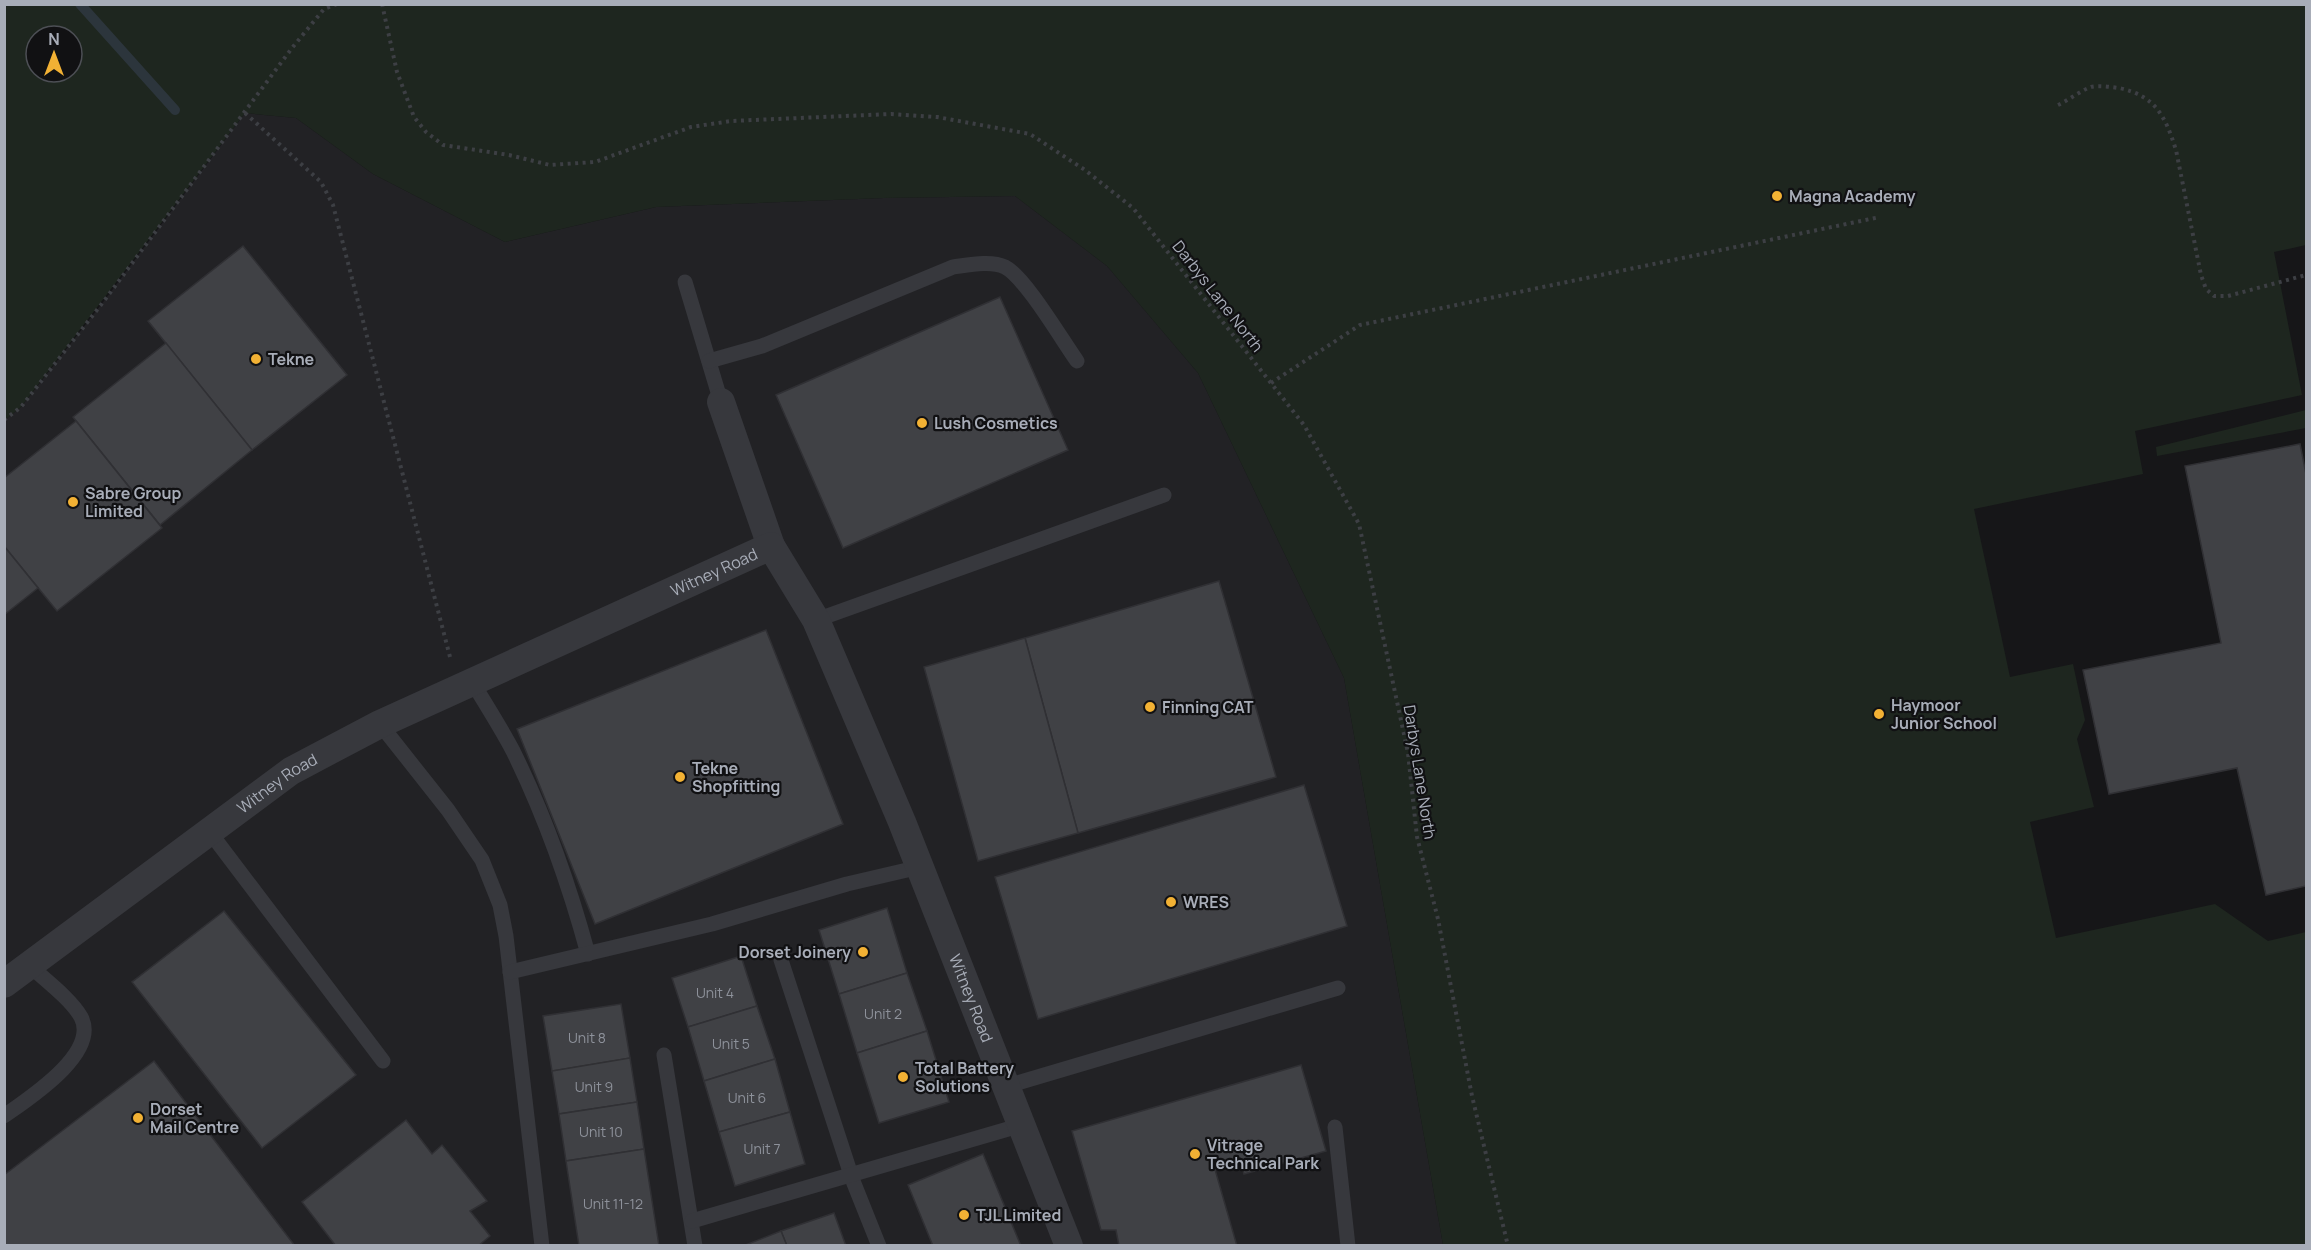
<svg xmlns="http://www.w3.org/2000/svg" width="2311" height="1250" font-family="Manrope,sans-serif">
<style>
.built{fill:#222225}
.green{fill:#1e261f;fill-rule:evenodd}
.lines{fill:none;stroke-linecap:round;stroke-linejoin:round}
.stream{stroke:#2c353c;stroke-width:10}
.building{fill:#404145;stroke:#303034;stroke-width:1.5}
.path{stroke:#3d3f44;stroke-width:4;stroke-dasharray:3 4.5;stroke-linecap:butt}
.lane{stroke:#37383d;stroke-width:15}
.street{stroke:#37383d;stroke-width:28}
.poi-dot{fill:#f2b134;stroke:#111113;stroke-width:2}
.labels{text-anchor:middle;dominant-baseline:central;stroke-width:4.5;stroke-linejoin:round;paint-order:stroke}
.number-label{font-size:14px;fill:#8e929b}
.poi-label{font-size:16px;font-weight:bold;fill:#a8adb8;stroke:#111113;text-anchor:start}
.street-label{font-size:16px;fill:#a8adb8;stroke:#111113}
</style>
<rect width="100%" height="100%" fill="#161618"/>
<!-- built -->
<polygon class="built" points="245,113 296,118 373,174 505,242 656,207 884,198 1015,196 1107,266 1198,373 1344,678 1443,1245 5,1246 5,420 21,407 104,301"/>
<!-- green -->
<g class="green">
<path d="M5,4l2301,1v240l-32,7 28,143 -167,36 8,43 -169,35 36,168 63,-13 12,56 -8,19 17,68 -64,15 26,116 159,-34 53,37 38,-9v313h-863l-99,-567 -146,-305 -91,-107 -92,-70 -131,2 -228,9 -151,35 -132,-68 -77,-56 -51,-5 -224,294 -16,13zM36,36h36v36h-36z"/>
<polygon points="2306,410 2306,428 2157,456 2156,447"/>
</g>
<g class="lines">
<!-- stream -->
<polyline class="stream" points="80,4 175,110"/>
</g>
<!-- building -->
<g class="building">
<polygon points="243,246 347,375 252,450 148,321"/>
<polygon points="1000,297 1068,450 843,548 776,395"/>
<polygon points="166,343 252,450 160,525 73,417"/>
<polygon points="76,421 162,528 57,611 4,546 4,478"/>
<polygon points="2300,444 2306,474 2306,886 2266,895 2237,768 2109,794 2083,670 2221,643 2185,466"/>
<polygon points="4,546 38,588 4,615"/>
<polygon points="1219,581 1276,777 1078,833 1025,638"/>
<polygon points="766,630 843,824 595,924 517,729"/>
<polygon points="1025,638 1078,833 978,861 924,667"/>
<polygon points="1304,785 1347,926 1038,1019 995,877"/>
<polygon points="887,908 907,973 839,994 819,930"/>
<polygon points="224,911 356,1075 262,1148 132,982"/>
<polygon points="741,956 757,1006 688,1027 672,978"/>
<polygon points="907,973 927,1031 857,1053 839,994"/>
<polygon points="621,1004 630,1058 552,1071 543,1016"/>
<polygon points="757,1006 775,1059 704,1081 688,1027"/>
<polygon points="927,1031 949,1102 879,1123 857,1053"/>
<polygon points="630,1058 637,1102 559,1114 552,1071"/>
<polygon points="775,1059 790,1112 719,1132 704,1081"/>
<polygon points="154,1061 295,1246 4,1246 4,1175"/>
<polygon points="1301,1065 1326,1151 1244,1174 1240,1158 1214,1166 1237,1246 1119,1246 1116,1230 1101,1230 1072,1131"/>
<polygon points="637,1102 644,1149 566,1161 559,1114"/>
<polygon points="790,1112 805,1164 735,1186 719,1132"/>
<polygon points="406,1120 432,1154 442,1145 487,1201 470,1211 490,1236 478,1246 336,1246 302,1202"/>
<polygon points="644,1149 659,1246 579,1246 566,1161"/>
<polygon points="983,1154 1021,1246 933,1246 908,1185"/>
<polygon points="834,1213 846,1246 787,1246 781,1231"/>
<polygon points="781,1231 787,1246 743,1246"/>
</g>
<g class="lines">
<!-- path -->
<g class="path">
<polyline points="382,4 397,72 414,117 426,132 443,145 509,155 550,165 595,162 691,127 731,121 891,114 937,117 1030,134 1085,170 1133,208 1304,425 1359,524 1408,753 1417,837 1438,919 1472,1096 1508,1246"/>
<path d="M2058,105c11,-5 22,-14 33,-18 8,-2 20,0 28,1 37,8 46,28 57,62l25,125 5,14 8,7h14l78,-21"/>
<polyline points="245,113 321,182 333,205 450,657"/>
<polyline points="1271,383 1360,325 1880,217"/>
<polyline points="4,420 21,407 104,301 292,48 324,9 337,4"/>
</g>
<!-- lane -->
<g class="lane">
<polyline points="685,282 721,402"/>
<path d="M709,361l53,-15 191,-79c15,-2 38,-7 52,0 20,10 57,73 72,94"/>
<polyline points="816,620 1164,495"/>
<path d="M473,683c13,22 28,45 40,68 32,65 56,133 75,203"/>
<polyline points="380,724 448,810 482,860 500,905 506,936 542,1246"/>
<polyline points="209,831 383,1061"/>
<polyline points="781,960 853,1181 879,1246"/>
<polyline points="510,972 712,924 847,884 920,867"/>
<polyline points="664,1055 695,1246"/>
<polyline points="1007,1086 1338,988"/>
<path d="M4,1116c24,-17 96,-63 77,-99 -10,-18 -37,-38 -52,-52"/>
<polyline points="1335,1127 1348,1246"/>
<polyline points="692,1221 1022,1125"/>
</g>
<!-- street -->
<g class="street">
<polyline points="721,402 771,546"/>
<path id="s1" d="M4,984l287,-213 89,-47 391,-178 45,74 86,202 167,424"/>
</g>
</g>
<!-- markers -->
<g class="poi-dot">
<circle cx="1777" cy="196" r="6"/>
<circle cx="256" cy="359" r="6"/>
<circle cx="922" cy="423" r="6"/>
<circle cx="73" cy="502" r="6"/>
<circle cx="1150" cy="707" r="6"/>
<circle cx="1879" cy="714" r="6"/>
<circle cx="680" cy="777" r="6"/>
<circle cx="1171" cy="902" r="6"/>
<circle cx="863" cy="952" r="6"/>
<circle cx="903" cy="1077" r="6"/>
<circle cx="138" cy="1118" r="6"/>
<circle cx="1195" cy="1154" r="6"/>
<circle cx="964" cy="1215" r="6"/>
</g>
<g class="labels">
<!-- number labels -->
<g class="number-label">
<text x="715" y="992">Unit 4</text>
<text x="883" y="1013">Unit 2</text>
<text x="587" y="1037">Unit 8</text>
<text x="731" y="1043">Unit 5</text>
<text x="594" y="1086">Unit 9</text>
<text x="747" y="1097">Unit 6</text>
<text x="601" y="1131">Unit 10</text>
<text x="762" y="1148">Unit 7</text>
<text x="613" y="1203">Unit 11-12</text>
</g>
<!-- poi labels -->
<g class="poi-label">
<text x="1789" y="196">Magna Academy</text>
<text x="268" y="359">Tekne</text>
<text x="934" y="423">Lush Cosmetics</text>
<text x="85" y="493">Sabre Group<tspan x="85" dy="18">Limited</tspan></text>
<text x="1891" y="705">Haymoor<tspan x="1891" dy="18">Junior School</tspan></text>
<text x="1162" y="707">Finning CAT</text>
<text x="692" y="768">Tekne<tspan x="692" dy="18">Shopfitting</tspan></text>
<text x="1183" y="902">WRES</text>
<text x="851" y="952" text-anchor="end">Dorset Joinery</text>
<text x="915" y="1068">Total Battery<tspan x="915" dy="18">Solutions</tspan></text>
<text x="150" y="1109">Dorset<tspan x="150" dy="18">Mail Centre</tspan></text>
<text x="1207" y="1145">Vitrage<tspan x="1207" dy="18">Technical Park</tspan></text>
<text x="976" y="1215">TJL Limited</text>
</g>
<!-- street labels -->
<g class="street-label">
<text transform="translate(1218 296) rotate(52)">Darbys Lane North</text>
<text stroke="none"><textPath href="#s1" startOffset="825">Witney Road</textPath></text>
<text transform="translate(1420 772) rotate(81)">Darbys Lane North</text>
<text stroke="none"><textPath href="#s1" startOffset="339">Witney Road</textPath></text>
<text stroke="none"><textPath href="#s1" startOffset="1383">Witney Road</textPath></text>
</g>
</g>
<!-- border -->
<rect width="2311" height="1250" fill="none" stroke="#a8adb8" stroke-width="12"/>
<!-- north arrow -->
<g transform="translate(54 54)"><circle r="28" fill="#111113" stroke="#4d4f55" stroke-width="1.5"/>
<path d="M0-4.5L10 22L0 15L-10 22Z" fill="#f2b134"/>
<text y="-9" font-size="16" font-weight="bold" text-anchor="middle" fill="#a8adb8">N</text>
</g>
</svg>
